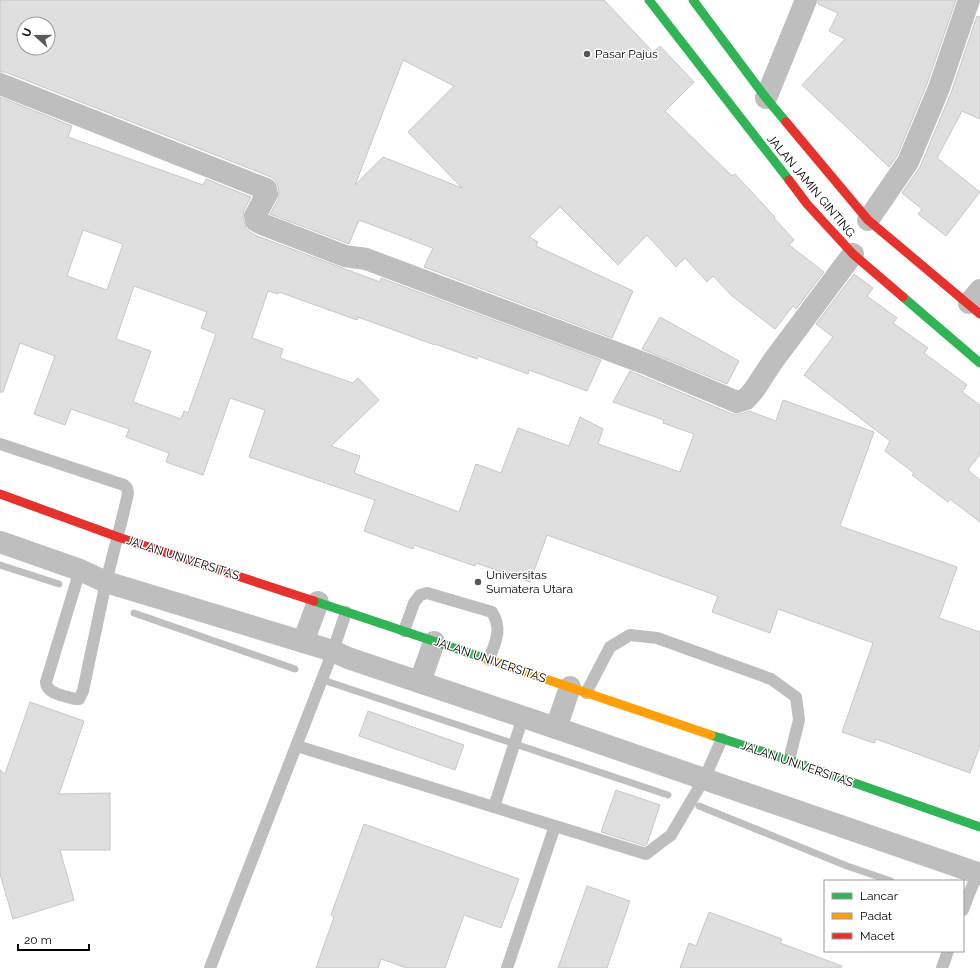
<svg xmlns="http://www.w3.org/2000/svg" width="980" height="968" font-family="Raleway,sans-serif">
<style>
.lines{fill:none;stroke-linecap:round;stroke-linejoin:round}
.stream{stroke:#bfbfbf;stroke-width:7}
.building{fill:#dfdfdf;stroke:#c7c7c7;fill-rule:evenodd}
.lane{stroke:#bebebe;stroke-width:12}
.street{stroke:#bebebe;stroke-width:22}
.fast{stroke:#30b455;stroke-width:9}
.slow{stroke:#ff9f0a;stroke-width:9}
.jam{stroke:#e5322d;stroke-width:9}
.poi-dot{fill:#595959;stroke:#fff;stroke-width:1.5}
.labels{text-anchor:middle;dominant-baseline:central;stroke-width:3;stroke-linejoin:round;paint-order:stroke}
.poi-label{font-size:12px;fill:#000;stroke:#fff;text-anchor:start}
.street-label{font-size:12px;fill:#000;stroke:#fff}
</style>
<rect width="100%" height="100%" fill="#fff"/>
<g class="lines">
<!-- stream -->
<g class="stream">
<polyline points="0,565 59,584"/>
<polyline points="134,613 295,669"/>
<polyline points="326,681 668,795"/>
<polyline points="699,806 847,866 891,881"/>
</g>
</g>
<!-- building -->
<g class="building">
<path d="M0,0h604l49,52 7,-6 34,36 -29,29 67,65 3,-2 40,43 -1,1 20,22 -5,5 35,27 -28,37 -3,-3 -18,23 -43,-33 -19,-20 -6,6 -22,-24 -9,9 -29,-32 -29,30 -58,-58 -31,30 9,5 -2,4 97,45 -21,47 -188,-71 9,-19 -74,-28 -10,24 -79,-30 8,-14 1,-8 -1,-5 -2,-6 -5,-4 -266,-105h-5zM24,24h24v24h-24zM403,60l51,26 -46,46 54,56 -79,-31 -28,28z"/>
<polygon points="818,0 956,0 927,84 897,156 889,167 802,85 845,39 829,31 838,13 818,4"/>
<polygon points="977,16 980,17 980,119 962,111 937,158 980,192 946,236 918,214 922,209 902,193 920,167 951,93"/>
<path d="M0,97l72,29 -4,11 135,48 3,-6 45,18 -7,13 -1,8 3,11 4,3 7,4 123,46 1,-4 220,82 -14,31 -58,-21 -1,4 -50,-18 -1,3 -42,-15v1l-77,-28 -1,3 -78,-28 -1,2 -10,-3 -16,47 31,11 -3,9 73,25 5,-5 21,22 -48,46 29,10 -6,17 105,39 17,-48 25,9 17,-45 51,18 11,-29 23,12 -5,15 82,28 14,-38 -31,-11 1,-3 -51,-18 17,-31 102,43h9l8,-3 27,10 7,-21 91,32 -34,94 117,41 -18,51 41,14v113l-10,28 -94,-34 -2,4 -32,-11 31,-89 -95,-34 -8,24 -58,-21 6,-16 -171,-61 -17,47 -54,-19 -1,3 -61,-21 -1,4 -49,-18 11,-31 -126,-43 16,-47 -35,-12 -27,77 -37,-13 3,-9 -43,-16 3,-8 -58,-20 -6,16 -31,-11 21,-58 -35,-13 -17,49h-3zM83,230l40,14 -16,46 -40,-14zM134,286l73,26 -6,16 15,6 -28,79 -4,-2 -3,8 -48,-17 18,-51 -35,-12z"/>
<polygon points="854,274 873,288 867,296 897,318 893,323 928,348 924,353 967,385 962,392 980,405 980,454 968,470 980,480 980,522 950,499 948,502 912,475 914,473 885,451 890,441 804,375 833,337 816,324"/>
<polygon points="660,317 739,361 727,384 642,349"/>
<polygon points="30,702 84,721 59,794 110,793 110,850 60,850 74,900 13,919 0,874 0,770 5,774"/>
<polygon points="368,711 464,745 455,770 359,736"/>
<polygon points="616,790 660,805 647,844 645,846 601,832"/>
<polygon points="364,824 519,879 501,928 464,915 445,968 407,968 381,959 378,968 316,968 334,917 331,915"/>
<polygon points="587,886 630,901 607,968 558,968"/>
<polygon points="709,912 782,939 780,943 842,966 841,968 680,968 689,943 696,946"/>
</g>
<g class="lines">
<!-- lane -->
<g class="lane">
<path d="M0,444l124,41 3,3 1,5 -4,18 -18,71 -23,109 -4,8h-4c-10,-3 -29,-5 -29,-17l34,-112"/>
<path d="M404,631l10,-28 6,-8 7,-2 65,19c11,18 3,30 -3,48"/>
<polyline points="586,693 610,647 630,635 657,638 771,679 796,697 799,720 789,760"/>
<polyline points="297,746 555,826 507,968"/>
<polyline points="494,807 523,717"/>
<polyline points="555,826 646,854 671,835 704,779 722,739"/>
<polyline points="963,910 969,894 979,870"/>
<polyline points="210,968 333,651 346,612"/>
<polyline points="942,968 948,951"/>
</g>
<!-- street -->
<g class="street">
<polyline points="0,84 266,189 267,194 255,216 256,221 262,224 345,256 366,259 649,365 737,402 746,399 754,390 773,361 853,254"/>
<polyline points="766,98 806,0"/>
<polyline points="868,220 908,162 939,88 969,0"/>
<polyline points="969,303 980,290"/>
<polyline points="0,542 80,570 106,582 333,651 348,658 556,728 980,874"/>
<polyline points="303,642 318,602"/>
<polyline points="420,682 434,642"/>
<polyline points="556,728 570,687"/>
</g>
<!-- fast -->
<g class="fast">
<polyline points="649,0 789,180"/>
<polyline points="693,0 766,98 786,122"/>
<polyline points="903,297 980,363"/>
<polyline points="314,601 484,658"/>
<polyline points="711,735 789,760 980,827"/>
</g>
<!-- slow -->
<polyline class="slow" points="484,658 711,735"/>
<!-- jam -->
<g class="jam">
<polyline points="786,122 868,220 980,314"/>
<polyline points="789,180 807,204 853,254 903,297"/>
<polyline points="0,494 118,537 314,601"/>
</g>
</g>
<!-- markers -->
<g class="poi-dot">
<circle cx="587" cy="54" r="4"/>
<circle cx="478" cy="582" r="4"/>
</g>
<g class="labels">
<!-- poi labels -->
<g class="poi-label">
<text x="595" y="54">Pasar Pajus</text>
<text x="486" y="575">Universitas<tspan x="486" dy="14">Sumatera Utara</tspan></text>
</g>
<!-- street labels -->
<g class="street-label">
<text transform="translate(811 186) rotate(50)">JALAN JAMIN GINTING</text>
<text transform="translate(183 558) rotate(18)">JALAN UNIVERSITAS</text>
<text transform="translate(490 660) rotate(19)">JALAN UNIVERSITAS</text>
<text transform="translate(797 764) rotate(19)">JALAN UNIVERSITAS</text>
</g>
</g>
<!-- legend -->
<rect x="824" y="880" width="140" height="72" fill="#ffffff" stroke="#999999"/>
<rect x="832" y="893" width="20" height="6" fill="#30b455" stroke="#999999"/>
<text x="860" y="900" font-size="12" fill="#000000">Lancar</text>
<rect x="832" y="913" width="20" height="6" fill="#ff9f0a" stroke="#999999"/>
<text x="860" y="920" font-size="12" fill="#000000">Padat</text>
<rect x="832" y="933" width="20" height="6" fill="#e5322d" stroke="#999999"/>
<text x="860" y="940" font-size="12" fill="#000000">Macet</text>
<!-- north arrow -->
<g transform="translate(36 36) rotate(291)"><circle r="19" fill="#ffffff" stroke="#999999"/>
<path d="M0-3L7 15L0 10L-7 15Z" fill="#595959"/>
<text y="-6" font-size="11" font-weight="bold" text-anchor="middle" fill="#000000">U</text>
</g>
<!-- scale -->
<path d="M18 944v6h71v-6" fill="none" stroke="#000000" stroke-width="2"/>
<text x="24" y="944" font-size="12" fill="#000000" stroke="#ffffff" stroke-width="3" paint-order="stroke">20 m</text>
</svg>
